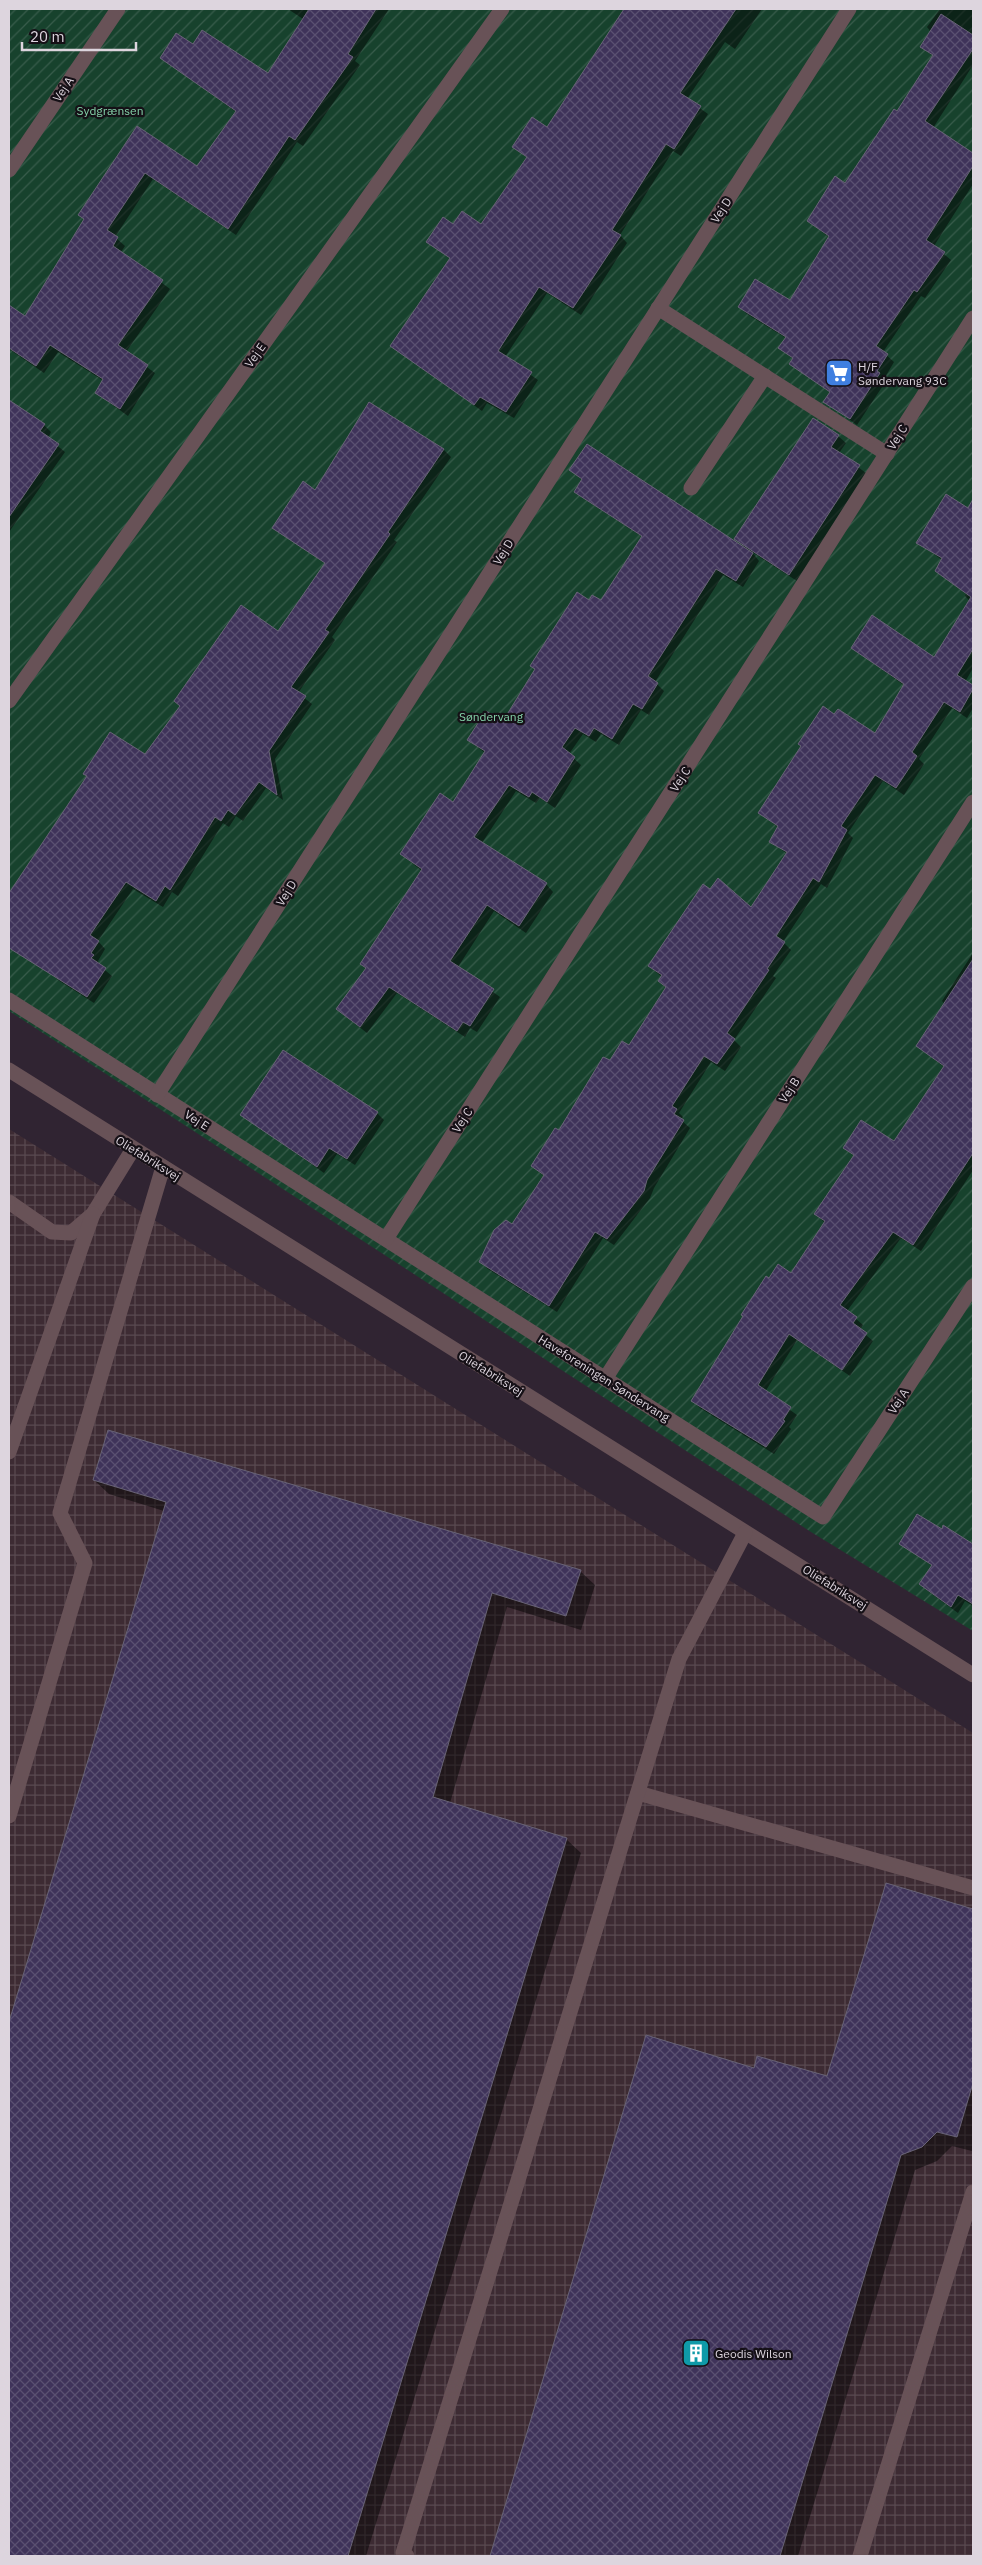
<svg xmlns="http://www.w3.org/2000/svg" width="982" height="2565" font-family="'IBM Plex Sans',sans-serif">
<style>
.industrial{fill:url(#industrial-grid)}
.garden{fill:url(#garden-furrows)}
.shadow{fill:#0007}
.building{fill:url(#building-cross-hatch);stroke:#686376}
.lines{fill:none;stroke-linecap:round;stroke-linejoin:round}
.minor{stroke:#685257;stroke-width:15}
.labels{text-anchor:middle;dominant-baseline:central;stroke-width:4.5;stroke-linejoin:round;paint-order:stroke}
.street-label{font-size:12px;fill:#ddd5de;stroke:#151016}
.park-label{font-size:12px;fill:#85d3aa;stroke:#151016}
.poi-label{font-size:12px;fill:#ddd5de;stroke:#151016;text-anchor:start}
</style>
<defs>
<pattern id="industrial-grid" width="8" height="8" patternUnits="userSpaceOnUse" patternTransform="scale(1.25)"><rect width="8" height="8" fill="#3d2b33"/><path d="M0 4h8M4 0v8" fill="none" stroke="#594950"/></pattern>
<pattern id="garden-furrows" width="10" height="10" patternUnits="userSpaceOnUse" patternTransform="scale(1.25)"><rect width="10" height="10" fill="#17422d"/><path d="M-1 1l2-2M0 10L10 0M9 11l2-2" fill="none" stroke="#385c4b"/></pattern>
<pattern id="building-cross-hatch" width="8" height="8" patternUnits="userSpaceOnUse" patternTransform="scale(1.25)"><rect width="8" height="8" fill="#3f335a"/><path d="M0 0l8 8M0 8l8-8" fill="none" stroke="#5a5071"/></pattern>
</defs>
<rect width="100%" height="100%" fill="#302432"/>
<!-- industrial -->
<polygon class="industrial" points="9,1129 973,1733 973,2556 9,2556"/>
<!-- garden -->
<polygon class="garden" points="9,9 973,9 973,1631 811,1532 9,1011"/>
<!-- shadow -->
<g class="shadow">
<polygon points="288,9 389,9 355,61 360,65 303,146 297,142 236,235 153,179 115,237 125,246 121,252 170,289 126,352 155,373 128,416 96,393 104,381 58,352 44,373 9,349 9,307 25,318 85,220 80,215 137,128 197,168 236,112 162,58 193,46 268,75 303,19"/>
<polygon points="625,9 762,9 735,49 725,42 687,99 708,114 681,156 673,151 620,235 627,243 581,315 547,293 505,357 538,380 514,418 487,403 482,411 392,346 451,259 427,241 453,226 481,226 528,158 514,147 547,129"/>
<polygon points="940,9 973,9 973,65 933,128 973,155 973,184 934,246 951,260 925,298 921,296 883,352 894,362 884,379 886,381 857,425 825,402 831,393 790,364 793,359 780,348 786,338 747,314 740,307 791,302 830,238 808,221 845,184 897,113 933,56 922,47 931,32 927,27"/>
<polygon points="370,404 444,450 451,457 394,540 397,542 332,637 335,640 298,693 312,704 275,759 283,800 266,788 243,821 236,816 229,827 223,823 178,896 172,892 163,907 133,889 98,941 105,949 98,961 99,965 112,976 94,1003 58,980 51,973 52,971 9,942 9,890 11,892 88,777 85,774 145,756 278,632 326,564 274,528 315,491"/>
<polygon points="22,410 44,425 51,432 48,438 65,452 9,532 9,429"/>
<polygon points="838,436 846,443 839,453 866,473 797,581 752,552 759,561 743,587 723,575 655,682 664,691 649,715 641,710 619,745 601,734 596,742 583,734 569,754 581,765 555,808 540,798 536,803 516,791 482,843 546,884 553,892 526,933 494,911 458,967 500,997 477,1032 470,1028 465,1037 397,993 367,1033 345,1016 338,1009 367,970 361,964 422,871 401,854 453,804 485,753 469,740 504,723 589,602 601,602 643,537 583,498 576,491 583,481 571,470 744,547 736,539"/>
<polygon points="947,496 973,512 973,668 965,682 973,687 973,708 967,718 952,708 919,759 924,764 904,795 883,781 848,833 853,838 827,888 821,884 783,942 791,950 773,976 776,978 734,1040 741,1047 725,1071 711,1062 679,1113 683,1117 681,1120 690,1128 654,1188 650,1198 614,1245 603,1238 557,1312 488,1269 481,1262 513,1226 545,1177 532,1166 610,1062 630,1047 667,989 659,981 662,977 649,966 710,891 752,908 787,854 771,841 779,828 760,813 835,716 876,735 905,686 852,648 935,658 970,601 965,596 966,594 937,570 942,560 918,542"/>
<polygon points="973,953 973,1170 921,1251 901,1238 847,1311 863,1325 860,1330 873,1341 850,1376 797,1340 765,1392 797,1415 789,1427 791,1429 774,1454 700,1408 693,1401 769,1280 791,1274 825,1223 816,1214 854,1156 845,1148 894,1143 944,1067 917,1046 945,1004 942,1001"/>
<polygon points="377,1113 384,1120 355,1165 337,1154 324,1173 242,1115"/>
<polygon points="94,1480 580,1571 595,1585 581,1630 507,1607 450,1803 566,1839 581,1853 366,2556 9,2556 9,2026 164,1511 109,1494"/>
<polygon points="901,1544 963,1545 973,1551 973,1606 965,1601 958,1613 928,1591 921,1584 933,1566"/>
<polygon points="887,1884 973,1911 973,2145 972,2151 952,2146 937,2161 915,2170 798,2556 491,2556 647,2036 755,2070 828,2078"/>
</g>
<!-- building -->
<g class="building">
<polygon points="309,9 376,9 348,54 353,57 295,140 289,136 228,229 145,173 107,230 118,237 113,246 163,280 118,345 148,365 120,409 95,393 103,379 50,345 36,366 9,348 9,305 25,316 84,219 78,215 137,126 197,166 236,111 160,58 176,33 193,44 202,30 268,73"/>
<polygon points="624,9 736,9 680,93 701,106 674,149 666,144 612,230 621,235 573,308 539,287 498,351 532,372 506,412 480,397 474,405 390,346 450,258 426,242 443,217 453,224 462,211 481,224 527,157 512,147 532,117 547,127"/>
<polygon points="941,14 973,35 973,49 925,121 973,153 973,166 926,240 945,252 917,292 914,290 876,346 888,354 877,371 880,373 850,419 823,402 830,392 789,364 793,358 778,348 786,337 738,307 755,279 790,300 829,236 807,221 835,176 845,183 894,109 897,111 933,55 920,47"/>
<polygon points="9,400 45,424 40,431 59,444 9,517"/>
<polygon points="369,402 444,449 388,532 390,534 325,630 329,632 291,687 306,696 269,751 277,795 259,782 235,815 228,810 221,821 215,817 170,890 165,886 156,901 126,882 90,935 99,941 91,953 94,955 91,958 106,968 87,997 9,948 9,893 87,776 83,774 110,732 145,754 180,706 174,701 241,605 278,631 325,563 272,528 303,481 315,490"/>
<polygon points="813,418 839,435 831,447 860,465 789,575 734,539"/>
<polygon points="587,444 753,553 736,581 716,569 648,676 658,683 642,709 633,704 612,739 594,728 589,736 575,728 562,747 575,757 547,802 532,792 529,797 509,785 474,837 547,883 519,926 487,905 450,961 494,989 470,1026 463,1022 457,1031 389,987 360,1027 336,1009 366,968 360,964 422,869 400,854 440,793 453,802 485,751 467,740 486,711 503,721 535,669 530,666 577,592 589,600 592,595 601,600 642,536 574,492 582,479 569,470"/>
<polygon points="946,494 968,508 973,499 973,649 957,675 973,685 973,689 960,712 944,702 912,752 917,756 896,788 875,775 841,826 847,830 819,882 813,878 776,936 785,942 767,969 769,970 727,1033 735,1039 717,1064 704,1056 672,1106 677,1109 674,1114 684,1120 647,1180 644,1191 607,1239 595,1232 549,1306 479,1262 494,1230 506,1220 512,1224 544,1175 531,1166 555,1128 559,1130 603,1057 610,1060 622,1041 629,1045 666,987 658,981 662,975 648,966 703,884 710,889 718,878 751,907 787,852 769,842 778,826 758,813 801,746 798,744 823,706 834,714 838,709 875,733 904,684 851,648 872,615 934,657 971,597 935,571 942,558 916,543"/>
<polygon points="973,959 973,1153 913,1245 893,1232 840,1305 857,1317 853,1323 867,1333 842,1370 789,1334 758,1385 791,1407 783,1420 785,1421 766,1447 691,1401 743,1316 741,1315 766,1276 769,1278 778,1264 791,1273 825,1221 814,1214 854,1155 843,1148 861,1120 894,1141 944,1066 916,1046"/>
<polygon points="283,1050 378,1112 347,1159 329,1148 317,1167 240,1115"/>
<polygon points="108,1430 581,1570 566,1616 492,1593 433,1797 567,1838 348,2556 9,2556 9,2022 166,1502 93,1480"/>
<polygon points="917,1514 942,1529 943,1525 973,1544 973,1604 958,1595 951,1607 919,1584 932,1565 899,1544"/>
<polygon points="886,1883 973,1909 973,2083 957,2137 937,2132 922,2147 901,2155 780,2556 490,2556 646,2035 754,2068 757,2056 827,2076"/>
</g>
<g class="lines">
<!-- minor -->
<g class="minor">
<polyline points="9,170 118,9"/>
<polyline points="658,308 887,454"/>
<polyline points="691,488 765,376"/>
<polyline points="9,701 502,9"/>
<polyline points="9,1000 823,1517 973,1286"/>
<polyline points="9,1070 973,1675"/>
<polyline points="157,1095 849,9"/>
<polyline points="9,1202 52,1232 71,1233 93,1214 133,1149"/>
<polyline points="386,1239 973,318"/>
<polyline points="605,1379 973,802"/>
<polyline points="9,1452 93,1214"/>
<polyline points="638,1793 973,1888"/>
<polyline points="9,1816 85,1563 60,1513 163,1167"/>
<polyline points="407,2556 403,2553 679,1659 745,1533"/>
<polyline points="860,2556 973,2192"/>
</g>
</g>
<!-- icons -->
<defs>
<g id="supermarket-square" transform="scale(1.4375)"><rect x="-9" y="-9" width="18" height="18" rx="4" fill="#3f7fe0" stroke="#151016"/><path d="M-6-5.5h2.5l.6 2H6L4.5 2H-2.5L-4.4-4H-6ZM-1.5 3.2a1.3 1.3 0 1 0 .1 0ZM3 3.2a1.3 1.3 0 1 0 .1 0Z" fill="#fff"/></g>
<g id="building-square" transform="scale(1.4375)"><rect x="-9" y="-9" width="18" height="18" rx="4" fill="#0f9aa8" stroke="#151016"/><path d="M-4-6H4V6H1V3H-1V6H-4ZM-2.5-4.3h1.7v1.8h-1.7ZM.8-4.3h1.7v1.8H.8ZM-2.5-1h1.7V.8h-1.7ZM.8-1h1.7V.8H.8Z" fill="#fff"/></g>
</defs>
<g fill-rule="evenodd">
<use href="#supermarket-square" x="839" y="373"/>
<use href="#building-square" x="696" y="2353"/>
</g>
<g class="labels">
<!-- street labels -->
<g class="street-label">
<text transform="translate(63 89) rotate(-56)">Vej A</text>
<text transform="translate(721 210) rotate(-57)">Vej D</text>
<text transform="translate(255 355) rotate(-55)">Vej E</text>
<text transform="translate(897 437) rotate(-58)">Vej C</text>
<text transform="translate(503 552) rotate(-58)">Vej D</text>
<text transform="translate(680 779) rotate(-57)">Vej C</text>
<text transform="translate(286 893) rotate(-58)">Vej D</text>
<text transform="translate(789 1090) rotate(-57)">Vej B</text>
<text transform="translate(197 1120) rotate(32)">Vej E</text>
<text transform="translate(462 1120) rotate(-57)">Vej C</text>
<text transform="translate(148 1158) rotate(32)">Oliefabriksvej</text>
<text transform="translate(491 1373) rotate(32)">Oliefabriksvej</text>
<text transform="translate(604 1378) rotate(32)">Haveforeningen Søndervang</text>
<text transform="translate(898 1401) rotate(-57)">Vej A</text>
<text transform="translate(835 1587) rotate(32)">Oliefabriksvej</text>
</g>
<!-- park labels -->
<g class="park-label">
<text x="110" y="110">Sydgrænsen</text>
<text x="491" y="716">Søndervang</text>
</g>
<!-- poi labels -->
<g class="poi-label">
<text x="858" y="366">H/F<tspan x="858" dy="14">Søndervang 93C</tspan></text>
<text x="715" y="2353">Geodis Wilson</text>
</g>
</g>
<!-- border -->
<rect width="982" height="2565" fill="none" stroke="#ddd5de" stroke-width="20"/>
<!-- scale -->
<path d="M22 42v8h114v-8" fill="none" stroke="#ddd5de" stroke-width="2.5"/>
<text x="30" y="42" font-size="15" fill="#ddd5de" stroke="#151016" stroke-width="4" paint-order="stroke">20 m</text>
</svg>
